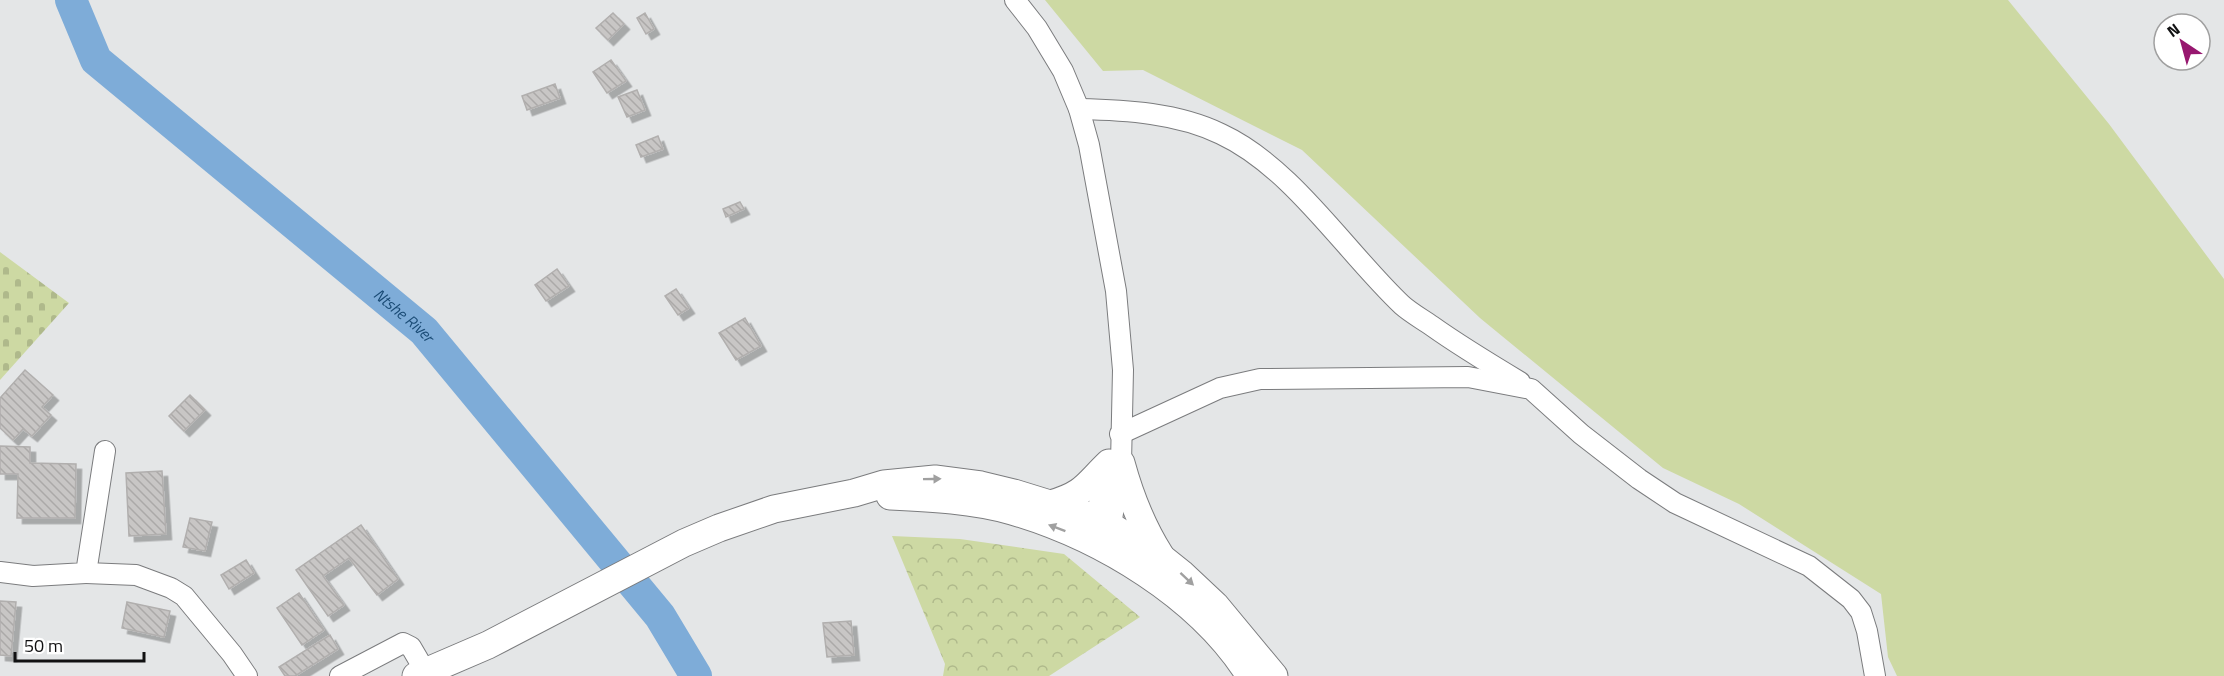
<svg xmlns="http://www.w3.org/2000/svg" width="2224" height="676" font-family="'Titillium Web',sans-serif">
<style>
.forest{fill:url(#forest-crowns)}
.cemetery{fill:url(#cemetery-stones)}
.park{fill:#cdd9a3}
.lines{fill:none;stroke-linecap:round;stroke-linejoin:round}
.river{stroke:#7eacd8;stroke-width:32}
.building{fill:url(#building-back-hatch);stroke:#b1afae;stroke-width:1.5;filter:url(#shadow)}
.street-casing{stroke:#7b7c7e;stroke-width:22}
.secondary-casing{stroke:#7b7c7e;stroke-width:29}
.street{stroke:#fff;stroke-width:20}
.secondary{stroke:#fff;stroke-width:27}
.oneway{fill:#a0a0a0}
.labels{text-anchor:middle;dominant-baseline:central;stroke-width:4.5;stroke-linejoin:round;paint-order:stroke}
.water-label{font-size:16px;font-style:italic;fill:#1a4b75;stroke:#fff}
</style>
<defs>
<pattern id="forest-crowns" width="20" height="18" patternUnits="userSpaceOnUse" patternTransform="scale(1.5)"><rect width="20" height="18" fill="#cdd9a3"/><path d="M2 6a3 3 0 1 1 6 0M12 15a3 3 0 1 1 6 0" fill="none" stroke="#afb98b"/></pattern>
<pattern id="cemetery-stones" width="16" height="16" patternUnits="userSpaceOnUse" patternTransform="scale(1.5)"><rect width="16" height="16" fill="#cdd9a3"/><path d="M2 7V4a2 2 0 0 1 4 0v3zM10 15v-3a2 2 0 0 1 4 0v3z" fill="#afb98b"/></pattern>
<pattern id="building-back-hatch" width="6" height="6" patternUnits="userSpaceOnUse" patternTransform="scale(1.5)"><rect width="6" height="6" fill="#c8c6c5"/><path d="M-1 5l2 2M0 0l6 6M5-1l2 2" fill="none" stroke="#aba9a8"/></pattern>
<filter id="shadow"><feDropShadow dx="5.5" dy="5.5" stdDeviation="0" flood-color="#0004"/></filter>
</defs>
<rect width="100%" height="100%" fill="#e4e6e7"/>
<!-- forest -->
<polygon class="forest" points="892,536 960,539 1064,554 1140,617 1049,676 943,676 945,664"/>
<!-- cemetery -->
<polygon class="cemetery" points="0,252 69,303 0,380"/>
<!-- park -->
<polygon class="park" points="1045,0 2008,0 2109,124 2224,279 2224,676 1897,676 1888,657 1881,594 1739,504 1663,468 1480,318 1302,150 1143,70 1103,71"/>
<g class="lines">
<!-- river -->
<path class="river" id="s1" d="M71,0l25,60 328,271 236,285 36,60"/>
</g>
<!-- building -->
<g class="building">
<polygon points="613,13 624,24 608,40 596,28"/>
<polygon points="645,13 654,29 646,34 637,18"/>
<polygon points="611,60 626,81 607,93 593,72"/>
<polygon points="555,84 560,98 527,110 522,96"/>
<polygon points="637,90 645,110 627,117 618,97"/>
<polygon points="658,136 663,149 641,157 636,145"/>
<polygon points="740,202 744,209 726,217 723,209"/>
<polygon points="557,269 569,286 546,301 535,285"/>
<polygon points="676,289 689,308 678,315 665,296"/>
<polygon points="745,318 761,346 736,360 719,333"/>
<polygon points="25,370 53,395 42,407 51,415 32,436 23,429 13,440 0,428 0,398"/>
<polygon points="190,395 205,410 184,431 169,416"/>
<polygon points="0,446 30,447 30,463 76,464 75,518 17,518 18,474 0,474"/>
<polygon points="162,471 166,534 129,536 126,473"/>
<polygon points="190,518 212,522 205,551 183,547"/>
<polygon points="361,525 398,579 377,595 349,558 323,576 344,605 328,616 296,570"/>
<polygon points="246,560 254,573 229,589 221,575"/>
<polygon points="299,593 324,630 302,645 277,608"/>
<polygon points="0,601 16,602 11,656 0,655"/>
<polygon points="127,602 170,611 164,637 122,628"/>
<polygon points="851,621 854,655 827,657 823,623"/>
<polygon points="330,635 338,649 295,676 285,676 279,667"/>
</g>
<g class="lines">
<!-- street casing -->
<g class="street-casing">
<g id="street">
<polyline points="1015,0 1037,28 1063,71 1079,109 1089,145 1116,291 1123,370 1121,463 1109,538"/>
<path d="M1079,109c47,1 99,4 142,25 71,33 124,117 181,171 9,8 20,14 30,21 28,20 58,38 88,56"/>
<polyline points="1120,434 1220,388 1260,379 1468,377 1531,389 1581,434 1639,479 1675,503 1809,566 1851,599 1861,612 1867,631 1875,676"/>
<polyline points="1092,530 1110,462"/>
<polyline points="0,572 33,576 86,573 105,451"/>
<polyline points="86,573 136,575 171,588 184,596 232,654 247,676"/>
<polyline points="340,676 403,643 411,647 425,671"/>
</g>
</g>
<!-- secondary casing -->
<g class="secondary-casing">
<g id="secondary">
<path d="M1121,463c9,33 20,62 39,92"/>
<path d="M890,496c41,2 83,4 122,15 89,26 188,85 238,165"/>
<path d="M1051,504c34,-10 35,-19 58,-41"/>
<polyline points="416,676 488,645 684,543 719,528 774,509 854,493 884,484 935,479 981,485 1014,493 1095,518 1112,527 1162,558 1182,574 1215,605 1274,676"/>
</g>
</g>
<!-- street -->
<use href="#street" class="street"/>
<!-- secondary -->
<use href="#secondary" class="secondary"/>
</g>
<!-- one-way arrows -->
<defs><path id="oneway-solid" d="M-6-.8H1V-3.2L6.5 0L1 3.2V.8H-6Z" transform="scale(1.5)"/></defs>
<g class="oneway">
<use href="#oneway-solid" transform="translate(932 479) rotate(-1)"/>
<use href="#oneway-solid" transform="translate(1057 528) rotate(-159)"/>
<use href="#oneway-solid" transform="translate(1187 579) rotate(43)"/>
</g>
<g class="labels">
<!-- water labels -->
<g class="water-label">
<text stroke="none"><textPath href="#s1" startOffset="465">Ntshe River</textPath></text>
</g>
</g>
<!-- north arrow -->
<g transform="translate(2182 42) rotate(324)"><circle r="28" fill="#ffffff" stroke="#a0a0a0" stroke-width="1.5"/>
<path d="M0-4.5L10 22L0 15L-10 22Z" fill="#97176f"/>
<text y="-9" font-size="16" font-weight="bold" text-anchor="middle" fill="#111112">N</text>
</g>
<!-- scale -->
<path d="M15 652v9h129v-9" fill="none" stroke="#111112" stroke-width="3"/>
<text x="24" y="652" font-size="18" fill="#111112" stroke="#ffffff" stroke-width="4.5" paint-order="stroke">50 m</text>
</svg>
